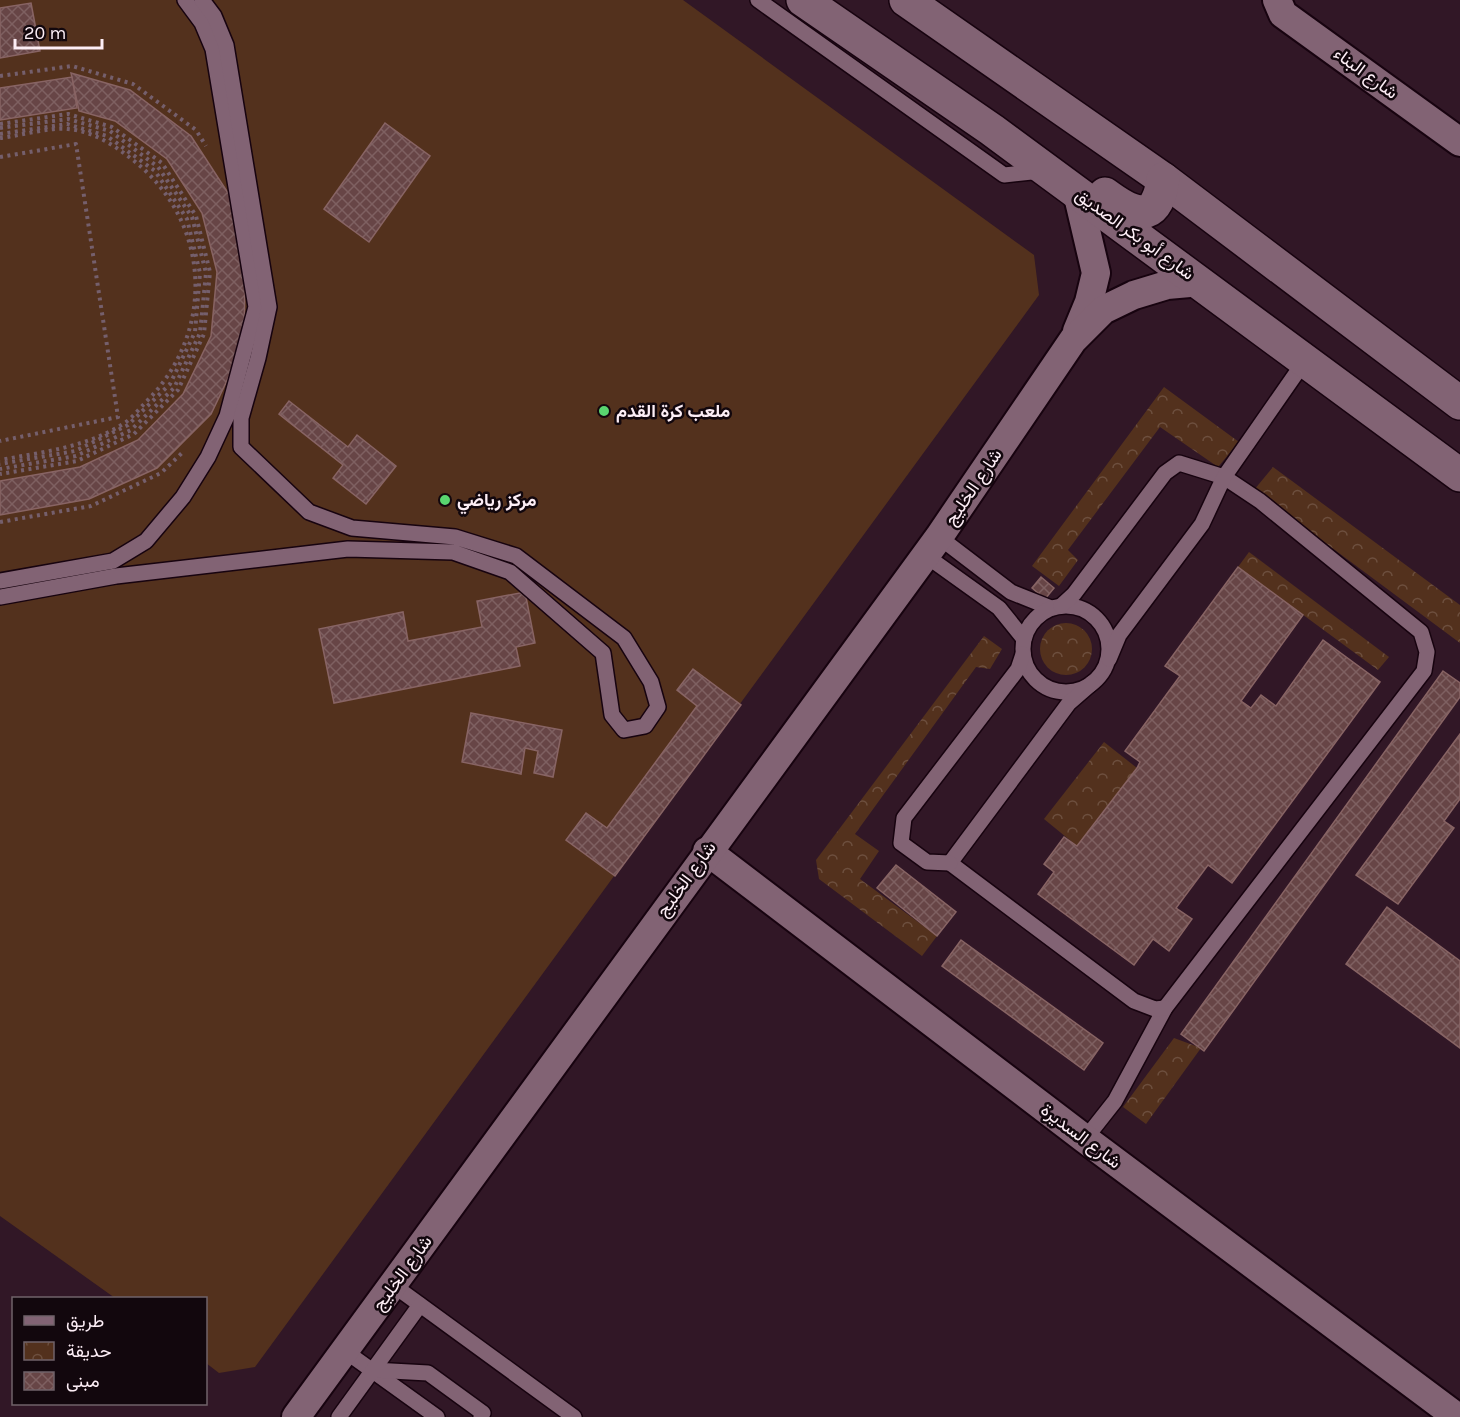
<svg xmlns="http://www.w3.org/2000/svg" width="1460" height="1417" font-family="Karla,Vazirmatn,sans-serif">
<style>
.park{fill:url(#park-crowns)}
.pitch{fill:#53311d}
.building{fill:url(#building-cross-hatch);stroke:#886464;stroke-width:1.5}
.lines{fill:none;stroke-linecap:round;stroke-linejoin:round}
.service-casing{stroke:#17030f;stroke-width:18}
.minor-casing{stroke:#17030f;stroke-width:32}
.tertiary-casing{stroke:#17030f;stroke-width:36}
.path{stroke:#755f6c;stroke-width:4;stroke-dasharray:3 4.5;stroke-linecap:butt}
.service{stroke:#826374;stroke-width:15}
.minor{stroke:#826374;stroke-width:28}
.tertiary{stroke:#826374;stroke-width:33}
.poi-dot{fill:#59d56f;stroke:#12070d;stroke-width:2}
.labels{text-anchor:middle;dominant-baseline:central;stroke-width:5;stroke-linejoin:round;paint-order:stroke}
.street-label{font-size:18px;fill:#fdeef6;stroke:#12070d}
.poi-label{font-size:18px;font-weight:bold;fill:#fdeef6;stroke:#12070d;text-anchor:start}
</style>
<defs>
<pattern id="park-crowns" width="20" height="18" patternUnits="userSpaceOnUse" patternTransform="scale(1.5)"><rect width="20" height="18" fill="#53311d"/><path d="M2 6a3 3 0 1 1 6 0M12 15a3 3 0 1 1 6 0" fill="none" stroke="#6d4f3e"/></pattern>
<pattern id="building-cross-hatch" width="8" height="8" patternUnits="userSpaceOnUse" patternTransform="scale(1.5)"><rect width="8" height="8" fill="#674546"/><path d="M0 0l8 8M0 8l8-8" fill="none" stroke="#7e6061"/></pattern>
</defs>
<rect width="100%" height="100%" fill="#311726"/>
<!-- park -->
<g class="park">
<polygon points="1164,387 1239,442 1218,467 1160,427 1068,550 1078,560 1059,586 1032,566"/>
<polygon points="1273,467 1460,605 1460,643 1254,490"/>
<polygon points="1249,552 1389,657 1378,670 1238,567"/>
<circle cx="1066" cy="649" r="26"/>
<polygon points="984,636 1002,649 990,669 976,667 855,834 879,851 860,879 937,936 922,956 819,879 816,860"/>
<polygon points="1104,742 1137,768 1077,846 1044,819"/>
<polygon points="1174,1038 1201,1048 1146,1124 1123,1107"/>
</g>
<!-- pitch -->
<polygon class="pitch" points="0,0 683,0 1034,255 1039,295 255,1367 219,1373 206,1363 206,1298 115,1298 0,1216"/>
<!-- building -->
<g class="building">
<polygon points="31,3 40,51 0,58 0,8"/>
<polygon points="71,73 130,90 191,136 232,199 245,270 244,345 211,414 157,468 89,499 0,515 0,481 80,467 138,440 183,394 211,336 217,272 202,213 167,159 115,121 79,111"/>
<polygon points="72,77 77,108 0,120 0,88"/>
<polygon points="385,123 430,156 369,242 324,209"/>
<polygon points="289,401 348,447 357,435 396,466 366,504 333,478 343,465 279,414"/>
<polygon points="1238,567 1303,615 1241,701 1251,708 1261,695 1276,706 1323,640 1380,682 1232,883 1208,865 1176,908 1192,919 1169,951 1153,939 1134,965 1038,894 1054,872 1044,864 1064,837 1077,846 1137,768 1140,762 1125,751 1180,676 1165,666"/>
<polygon points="1041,577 1054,588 1045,599 1032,588"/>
<polygon points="525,592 535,643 516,647 520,666 334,703 319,629 403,612 408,641 482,627 477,601"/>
<polygon points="693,669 741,705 615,876 566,840 586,813 607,828 697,706 677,690"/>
<polygon points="1443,671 1460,683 1460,697 1204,1051 1181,1034"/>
<polygon points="471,713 562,730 553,777 534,773 538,751 525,748 521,774 462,762"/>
<polygon points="1460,734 1460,799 1444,821 1454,828 1398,904 1356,875"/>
<polygon points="896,865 956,912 937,936 877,888"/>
<polygon points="1387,907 1460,961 1460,1048 1346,964"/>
<polygon points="961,940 1103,1043 1084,1070 942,966"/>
</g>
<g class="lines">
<!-- service casing -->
<g class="service-casing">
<g id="service">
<polyline points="758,0 1004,175 1041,171"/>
<polyline points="939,537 1011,592 1051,608"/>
<polyline points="925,555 999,608 1024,639"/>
<polyline points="0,581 113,561 146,541 183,497 208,457 227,416 256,307 213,49 202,23 185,0"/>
<polyline points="0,597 116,576 348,549 453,552 510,572 603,653 612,715 624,730 645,726 658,707 651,682 624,638 516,556 455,537 352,528 309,512 241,447 241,418 258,358 269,307 226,45 214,16 202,0"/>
<circle cx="1066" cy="649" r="43"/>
<polyline points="1061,606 1074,594 1165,473 1179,463 1224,477 1260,501 1421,632 1427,652 1424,671 1165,1008 1115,1101 1085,1139"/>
<polyline points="1109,659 1119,635 1202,524 1224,477 1304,362"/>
<polyline points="1092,683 1069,703 950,863 1134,1001 1155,1009 1165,1008"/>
<polyline points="950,863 927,862 901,843 904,818 1018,669 1023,654"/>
<polyline points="393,1285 574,1417"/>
<polyline points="345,1351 437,1417"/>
<polyline points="373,1370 428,1373 483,1413 481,1417"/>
<polyline points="339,1417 420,1305"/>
</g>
</g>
<!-- minor casing -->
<g class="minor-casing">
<g id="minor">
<polyline points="1277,0 1283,14 1460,142"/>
<polyline points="1077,331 1089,302 1096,273 1077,192"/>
<polyline points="707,851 1085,1139 1457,1417"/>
<polyline points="296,1417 939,537 1073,340 1103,310 1134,295 1167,285 1201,282"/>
</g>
</g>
<!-- tertiary casing -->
<g class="tertiary-casing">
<g id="tertiary">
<polyline points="803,0 992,130 1460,475"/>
<polyline points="906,0 1163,179 1460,403"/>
<path d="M1105,194c30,22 52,30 58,-15"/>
</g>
</g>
<!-- path -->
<g class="path">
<polyline points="0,76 72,66 133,84 196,130 206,146"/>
<polyline points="0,124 68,114 112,127 162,163 196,216 210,272 204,334 178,390 134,434 77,461 0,474"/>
<polyline points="0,128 68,119 110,131 158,167 192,217 206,273 200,333 174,388 131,430 76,456 0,469"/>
<polyline points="0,134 67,124 107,136 155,171 187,219 200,273 195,332 170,384 128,425 75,451 0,464"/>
<path d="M0,138c19,-2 49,-11 68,-9 23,2 43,14 61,28 82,61 89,174 16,246 -6,6 -12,14 -19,19 -37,25 -83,30 -126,38"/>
<polyline points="0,157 76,144 118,417 0,441"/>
<polyline points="0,522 91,506 161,473 183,452"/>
</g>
<!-- service -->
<use href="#service" class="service"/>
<!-- minor -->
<use href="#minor" class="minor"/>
<!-- tertiary -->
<use href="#tertiary" class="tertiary"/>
</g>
<!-- markers -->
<g class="poi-dot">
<circle cx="604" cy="411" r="6"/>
<circle cx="445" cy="500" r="6"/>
</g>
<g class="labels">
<!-- street labels -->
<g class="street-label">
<text transform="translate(1366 73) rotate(36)">شارع البناء</text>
<text transform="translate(1135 234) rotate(36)">شارع أبو بكر الصديق</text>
<text transform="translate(973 487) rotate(-56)">شارع الخليج</text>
<text transform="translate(686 879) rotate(-54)">شارع الخليج</text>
<text transform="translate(1081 1136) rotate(37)">شارع السديرة</text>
<text transform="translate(402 1273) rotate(-54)">شارع الخليج</text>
</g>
<!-- poi labels -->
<g class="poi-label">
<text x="616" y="411">ملعب كرة القدم</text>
<text x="457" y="500">مركز رياضي</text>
</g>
</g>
<!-- legend -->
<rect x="12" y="1297" width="195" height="108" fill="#12070d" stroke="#70636a" stroke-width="1.5"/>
<rect x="24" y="1316" width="30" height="9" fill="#826374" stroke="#70636a" stroke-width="1.5"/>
<text x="66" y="1327" font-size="18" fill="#fdeef6">طريق</text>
<rect x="24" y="1342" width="30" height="18" fill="url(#park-crowns)" stroke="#70636a" stroke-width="1.5"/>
<text x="66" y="1357" font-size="18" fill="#fdeef6">حديقة</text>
<rect x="24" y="1372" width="30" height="18" fill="url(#building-cross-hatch)" stroke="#70636a" stroke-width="1.5"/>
<text x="66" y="1387" font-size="18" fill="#fdeef6">مبنى</text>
<!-- scale -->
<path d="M15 39v9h87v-9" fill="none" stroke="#fdeef6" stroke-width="3"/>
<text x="24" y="39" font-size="18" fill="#fdeef6" stroke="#12070d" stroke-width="4.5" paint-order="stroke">20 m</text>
</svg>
